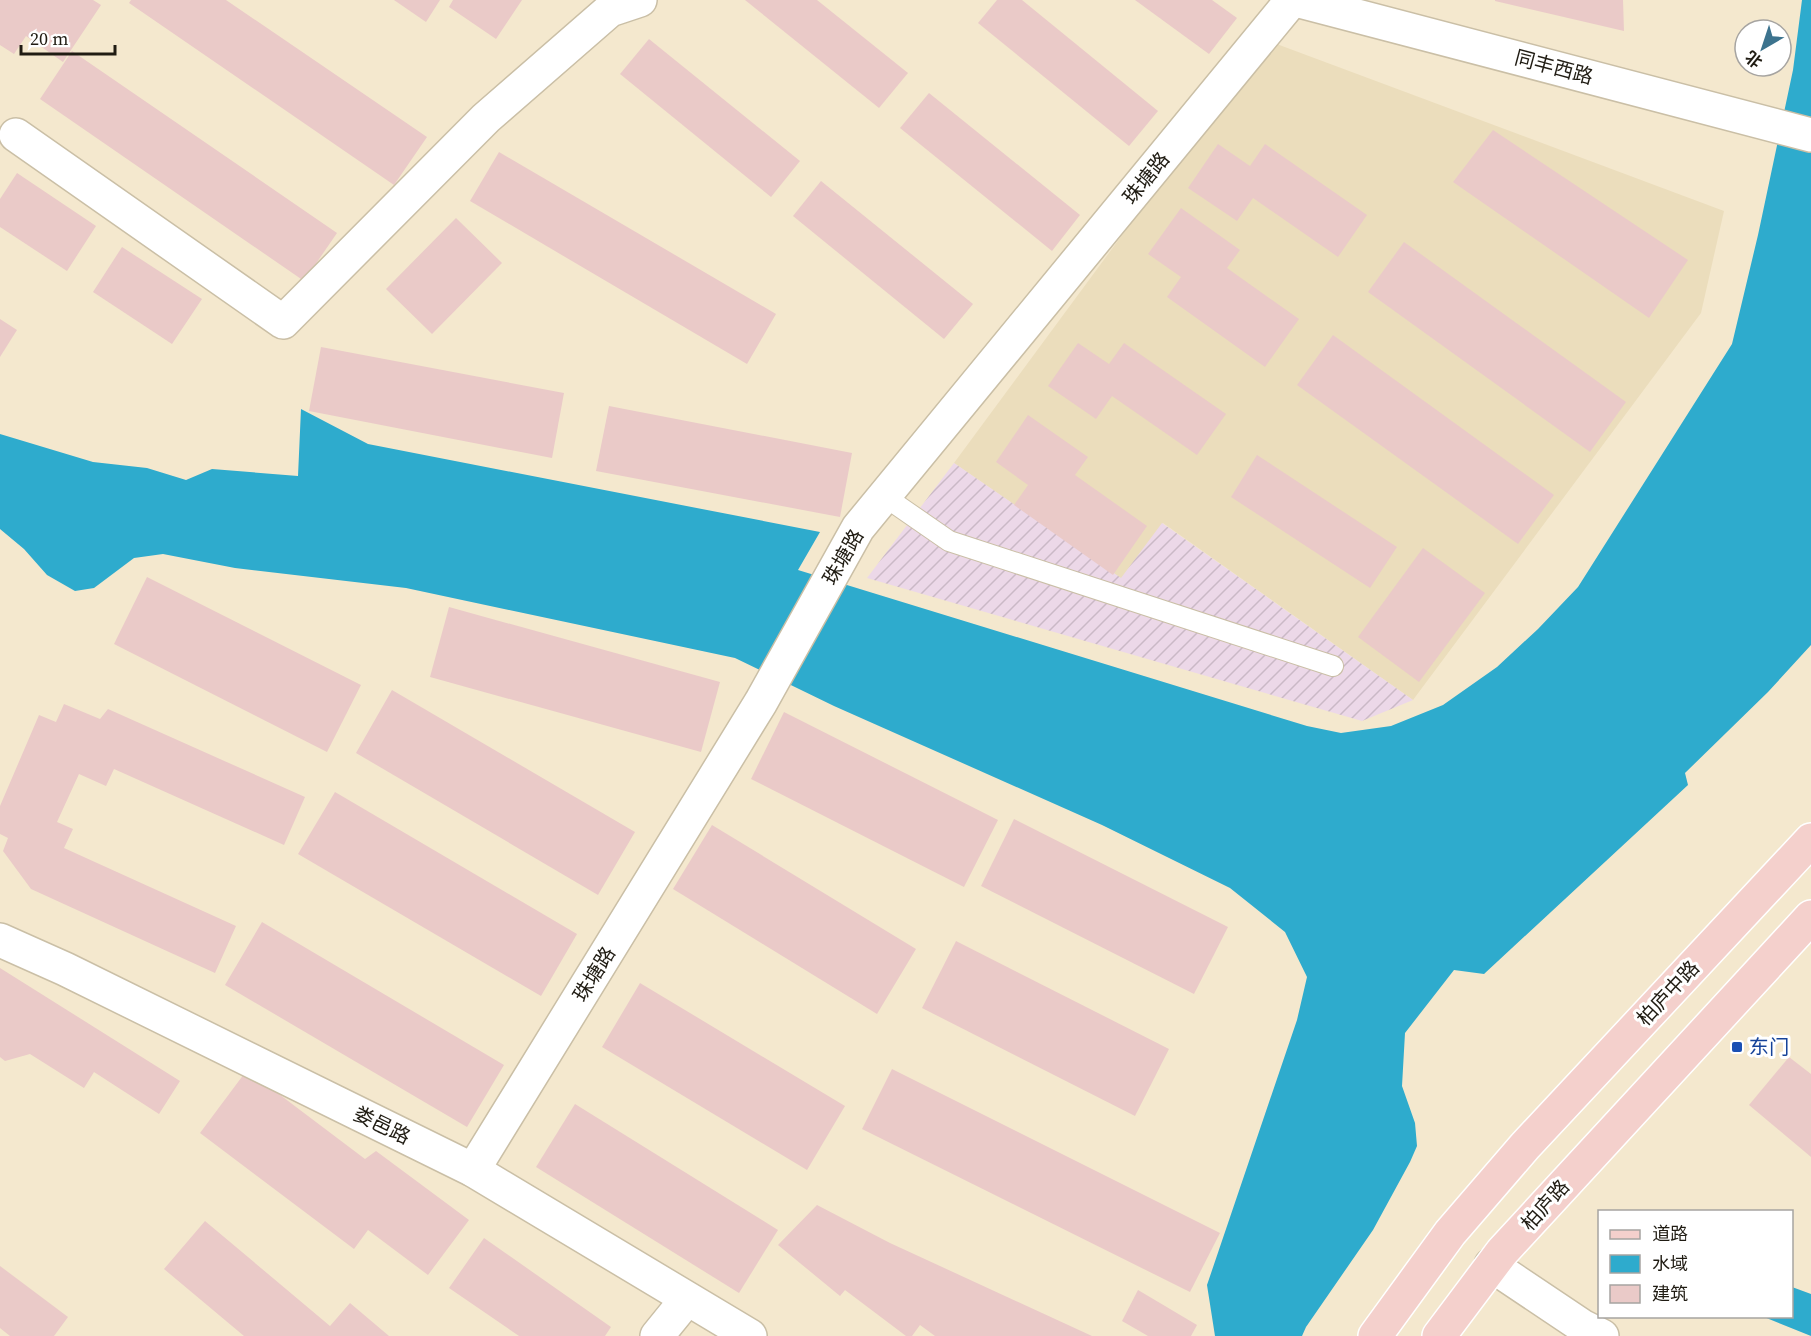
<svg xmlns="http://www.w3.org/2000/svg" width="1811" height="1336" font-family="'Source Serif 4','Noto Sans SC',serif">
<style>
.built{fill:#ebddbc}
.industrial{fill:url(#industrial-furrows)}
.water{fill:#2eabcd}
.building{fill:#eacac8}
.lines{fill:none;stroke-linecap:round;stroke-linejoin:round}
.service-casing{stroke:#cabfa6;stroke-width:22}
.minor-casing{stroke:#cabfa6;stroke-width:36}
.tertiary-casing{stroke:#cabfa6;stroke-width:36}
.primary-casing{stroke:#fff;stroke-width:36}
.service{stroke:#fff;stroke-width:20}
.minor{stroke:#fff;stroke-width:33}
.tertiary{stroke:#fff;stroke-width:33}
.primary{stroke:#f4d0cc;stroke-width:33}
.transit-dot{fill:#1a4fb4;stroke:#fff;stroke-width:2}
.labels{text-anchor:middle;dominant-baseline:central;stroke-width:6;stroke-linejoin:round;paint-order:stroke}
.street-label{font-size:20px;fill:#201c13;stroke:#fff}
.transit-label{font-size:20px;fill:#164399;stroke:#fff;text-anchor:start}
</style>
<defs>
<pattern id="industrial-furrows" width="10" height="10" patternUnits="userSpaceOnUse" patternTransform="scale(1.5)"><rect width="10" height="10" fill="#ecd8e8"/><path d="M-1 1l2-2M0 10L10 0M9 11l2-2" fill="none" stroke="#cab9c6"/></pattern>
</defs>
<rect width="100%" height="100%" fill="#f4e8ce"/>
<!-- built -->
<polygon class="built" points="1266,40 1724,211 1701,313 1413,700 1163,523 1122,579 954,463"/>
<!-- industrial -->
<polygon class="industrial" points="954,463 1121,578 1162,523 1413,700 1362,721 867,578"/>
<!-- water -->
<g class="water">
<polygon points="1802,0 1811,0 1811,645 1768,692 1685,773 1688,785 1484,974 1454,970 1405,1033 1402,1086 1415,1123 1417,1146 1410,1162 1373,1230 1306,1327 1302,1336 1215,1336 1207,1285 1297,1020 1307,977 1285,932 1230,888 1102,825 834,706 735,658 406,588 235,568 163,554 134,558 94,588 75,591 47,575 24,549 0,529 0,434 93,462 147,468 186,480 212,469 298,476 301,409 368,444 820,532 798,570 1307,726 1341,733 1391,726 1443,705 1497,667 1538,629 1578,587 1732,344 1758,235 1793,70"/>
<polygon points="1792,1287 1811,1294 1811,1336 1764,1317 1792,1316"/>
</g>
<!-- building -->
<g class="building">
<polygon points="0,0 93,0 101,5 63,62 26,36 14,54 0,45"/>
<polygon points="131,0 226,0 427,137 394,185 129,3"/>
<polygon points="394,0 440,0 426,22"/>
<polygon points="453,0 522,0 496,39 449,7"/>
<polygon points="745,0 817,0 908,73 879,108"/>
<polygon points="997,0 1022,0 1158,111 1129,146 978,23"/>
<polygon points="1135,0 1212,0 1237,18 1209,54"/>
<polygon points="1495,0 1623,0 1624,31 1495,1"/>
<polygon points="649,39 800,161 771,197 620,74"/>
<polygon points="72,51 337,233 304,281 40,99"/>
<polygon points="929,93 1080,215 1052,251 900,128"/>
<polygon points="1493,130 1688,260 1649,318 1453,182"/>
<polygon points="1218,144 1250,166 1265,144 1367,215 1338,257 1253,198 1237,221 1188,188"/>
<polygon points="499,152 776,314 747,364 470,201"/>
<polygon points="17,173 96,226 67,271 0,227 0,199"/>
<polygon points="821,181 973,304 944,339 793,216"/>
<polygon points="1181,208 1240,250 1227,268 1299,319 1265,367 1167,297 1181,277 1148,254"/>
<polygon points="456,218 502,263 432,334 386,289"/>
<polygon points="1404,242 1626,402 1590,452 1368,292"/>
<polygon points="122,247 202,299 172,344 93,292"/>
<polygon points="0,319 17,330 0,357"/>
<polygon points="1333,335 1554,495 1518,544 1297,385"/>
<polygon points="1078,343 1109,364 1124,343 1226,414 1197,455 1112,396 1096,419 1048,386"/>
<polygon points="321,347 564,393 552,458 309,411"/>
<polygon points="609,406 852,453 840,517 596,471"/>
<polygon points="1028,415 1088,457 1075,475 1147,526 1113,575 1014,505 1028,485 996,462"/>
<polygon points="1257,455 1397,547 1370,588 1231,497"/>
<polygon points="1423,548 1485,593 1419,682 1358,637"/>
<polygon points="147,577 361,685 327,752 114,644"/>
<polygon points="449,607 720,682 701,752 430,677"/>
<polygon points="392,690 635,832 598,895 356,753"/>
<polygon points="64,704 100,719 108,709 305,797 284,845 114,769 106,786 79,774 57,822 73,829 64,848 236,926 215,973 31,889 3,851 8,838 0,834 0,806 39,715 56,722"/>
<polygon points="784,712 998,820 964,887 751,779"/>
<polygon points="335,792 577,934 541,996 298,854"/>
<polygon points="1014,819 1228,927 1194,994 981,886"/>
<polygon points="712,825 916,949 877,1014 673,889"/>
<polygon points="262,922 504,1065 467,1127 225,985"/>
<polygon points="956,941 1169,1049 1135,1116 922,1008"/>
<polygon points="0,968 180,1081 159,1114 94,1072 84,1088 30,1054 5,1061 0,1057"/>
<polygon points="640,983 845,1106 807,1170 602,1047"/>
<polygon points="1789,1057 1811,1074 1811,1157 1749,1105"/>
<polygon points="892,1069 1220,1233 1190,1292 862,1129"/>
<polygon points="247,1070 365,1159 376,1151 469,1220 428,1275 368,1230 354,1249 200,1133"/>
<polygon points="575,1104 778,1230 739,1293 536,1167"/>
<polygon points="817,1205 890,1243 1092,1336 935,1336 920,1325 912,1336 906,1336 845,1290 840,1296 778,1245"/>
<polygon points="205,1221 330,1326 350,1303 389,1336 244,1336 164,1269"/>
<polygon points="484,1238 611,1327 605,1336 519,1336 449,1288"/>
<polygon points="0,1266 68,1317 54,1336 10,1336 0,1328"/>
<polygon points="1138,1290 1197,1325 1191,1336 1148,1336 1122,1321"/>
</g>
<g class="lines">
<!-- service casing -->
<g class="service-casing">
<polyline id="service" points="884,496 949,541 1333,666"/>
</g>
<!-- minor casing -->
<g class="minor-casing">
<g id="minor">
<polyline points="16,135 283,322 486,118 610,10 640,0"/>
<polyline points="0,940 65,969 473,1170 750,1336"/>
<polyline points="473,1170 761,702 858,528 1292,0"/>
<polyline points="657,1336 687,1299"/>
</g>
</g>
<!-- tertiary casing -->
<g class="tertiary-casing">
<g id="tertiary">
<polyline points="1296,0 1811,135"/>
<polyline points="1491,1265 1582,1326 1602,1336"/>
</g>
</g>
<!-- primary casing -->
<g class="primary-casing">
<g id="primary">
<polyline points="1375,1336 1450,1233 1525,1146 1811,840"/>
<polyline points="1439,1336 1502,1252 1811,917"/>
</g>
</g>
<!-- service -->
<use href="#service" class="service"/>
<!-- minor -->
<use href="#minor" class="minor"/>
<!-- tertiary -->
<use href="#tertiary" class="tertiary"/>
<!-- primary -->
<use href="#primary" class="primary"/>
</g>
<!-- markers -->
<rect class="transit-dot" x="1731" y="1041" width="12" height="12" rx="3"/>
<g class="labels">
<!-- street labels -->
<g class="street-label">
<text transform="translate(1554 67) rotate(15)">同丰西路</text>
<text transform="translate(1146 178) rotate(-51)">珠塘路</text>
<text transform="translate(843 557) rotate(-60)">珠塘路</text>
<text transform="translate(594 974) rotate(-58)">珠塘路</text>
<text transform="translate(1668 993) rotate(-47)">柏庐中路</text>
<text transform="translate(382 1125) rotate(26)">娄邑路</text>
<text transform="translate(1545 1205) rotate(-48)">柏庐路</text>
</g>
<!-- transit labels -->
<g class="transit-label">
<text x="1749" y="1047">东门</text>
</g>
</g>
<!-- legend -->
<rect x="1598" y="1210" width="195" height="108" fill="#ffffff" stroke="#a6a4a1" stroke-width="1.5"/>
<rect x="1610" y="1230" width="30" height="9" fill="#f4d0cc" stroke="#a6a4a1" stroke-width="1.5"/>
<text x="1652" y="1240" font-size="18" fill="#201c13">道路</text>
<rect x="1610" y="1255" width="30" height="18" fill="#2eabcd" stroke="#a6a4a1" stroke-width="1.5"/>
<text x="1652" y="1270" font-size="18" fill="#201c13">水域</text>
<rect x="1610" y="1285" width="30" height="18" fill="#eacac8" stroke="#a6a4a1" stroke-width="1.5"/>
<text x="1652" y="1300" font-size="18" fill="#201c13">建筑</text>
<!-- north arrow -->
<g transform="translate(1763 48) rotate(219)"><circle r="28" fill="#ffffff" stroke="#a6a4a1" stroke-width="1.5"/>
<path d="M0-4.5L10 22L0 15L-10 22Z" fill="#3c738e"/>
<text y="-9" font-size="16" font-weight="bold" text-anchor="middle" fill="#201c13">北</text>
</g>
<!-- scale -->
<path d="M21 45v9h94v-9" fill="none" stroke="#201c13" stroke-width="3"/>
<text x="30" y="45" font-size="18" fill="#201c13" stroke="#ffffff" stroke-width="4.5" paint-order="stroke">20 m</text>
</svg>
